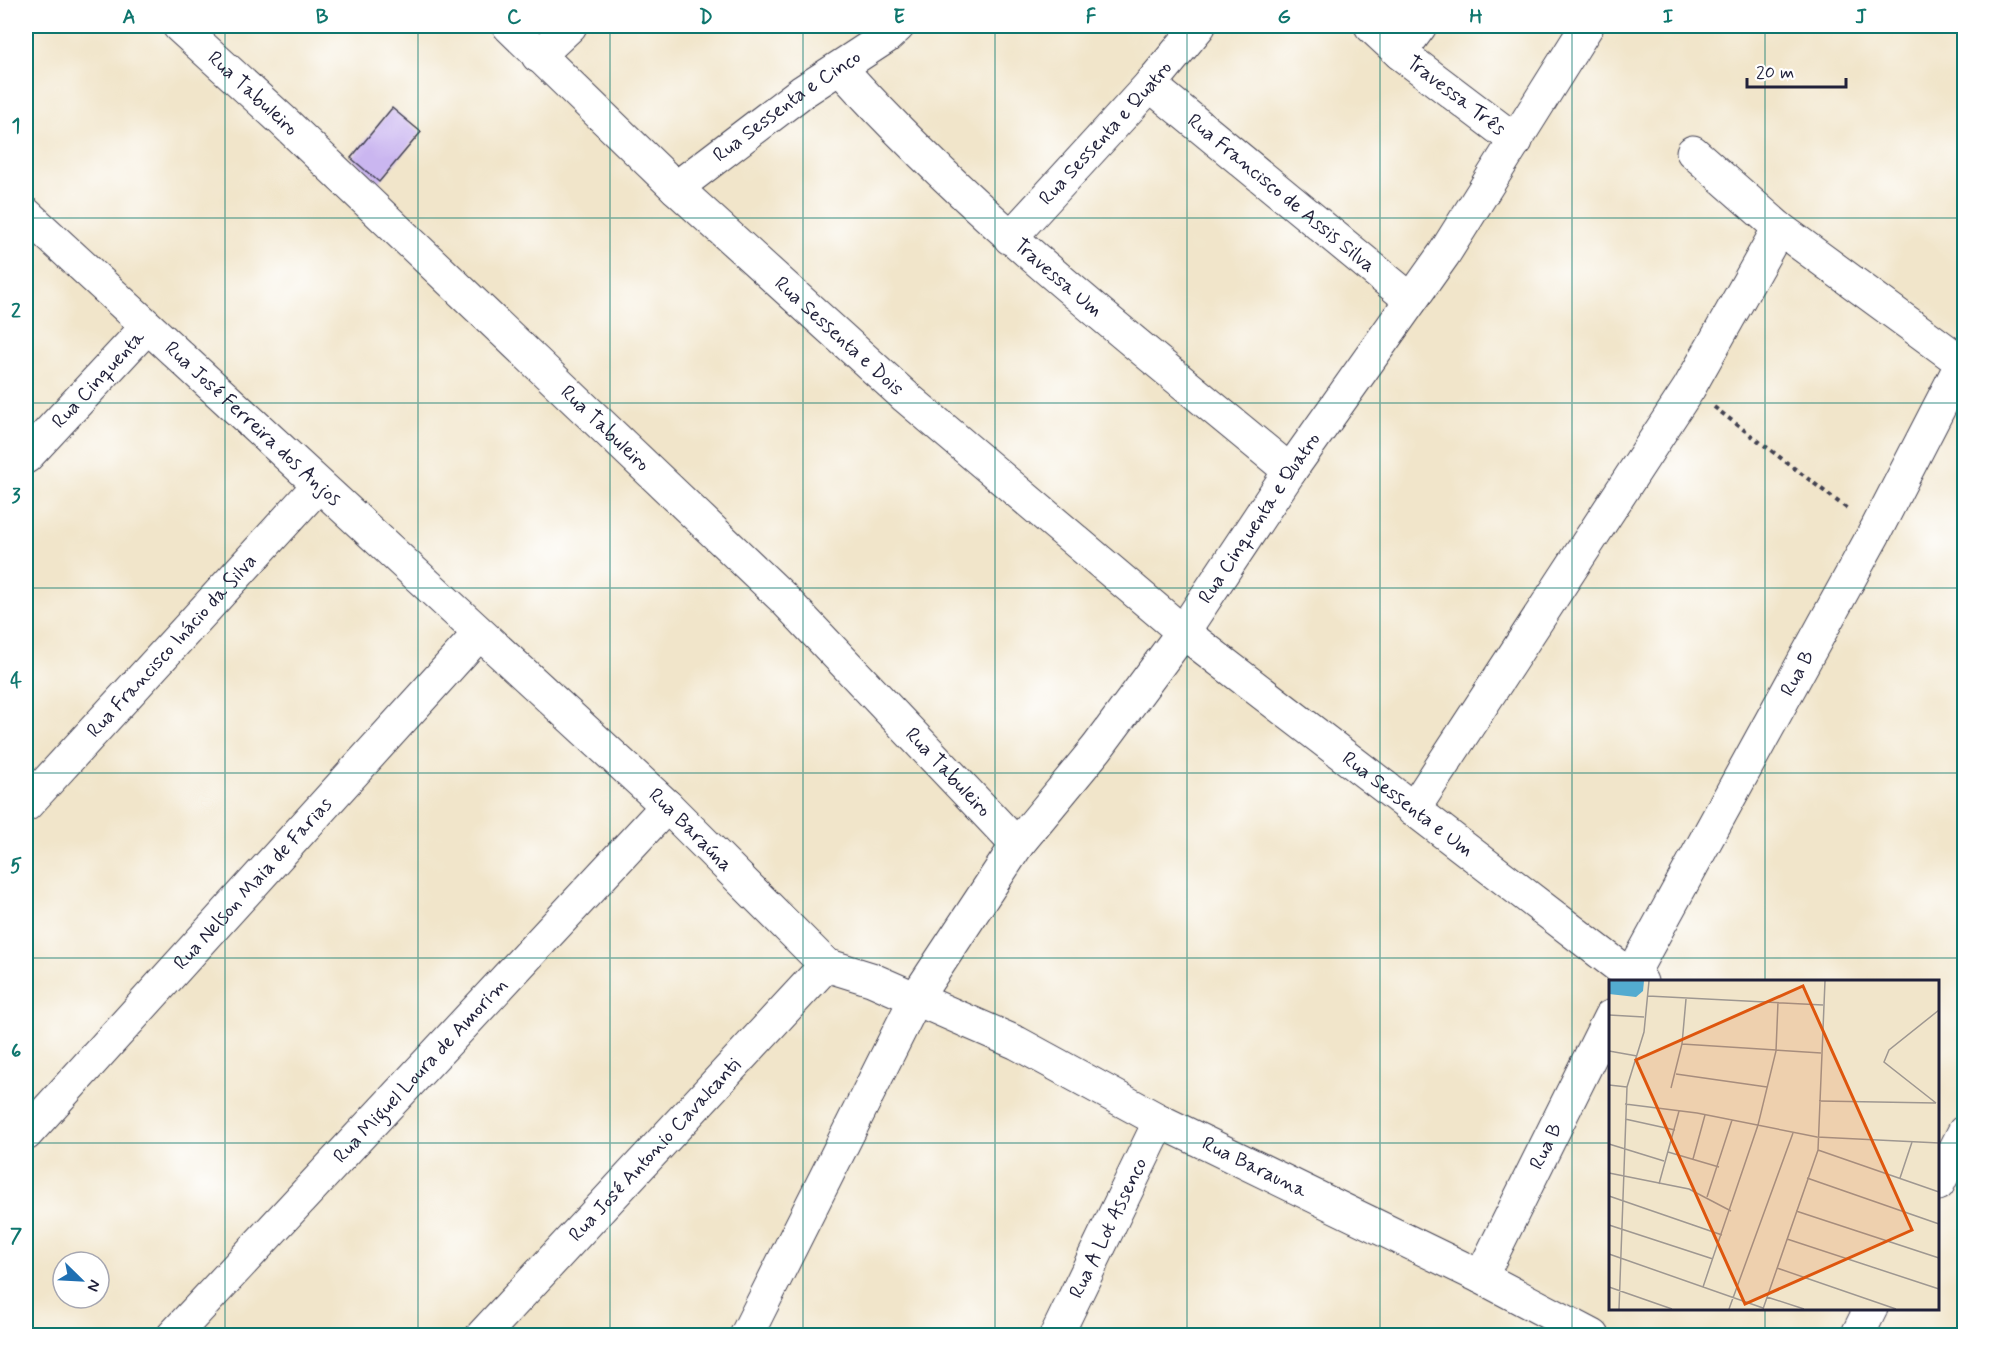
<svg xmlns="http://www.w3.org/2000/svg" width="1990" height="1361" font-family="Mynerve,sans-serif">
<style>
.building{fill:#cab6f0}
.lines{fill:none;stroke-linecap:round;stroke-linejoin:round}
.minor-casing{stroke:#413f50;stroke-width:35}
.path{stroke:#413f50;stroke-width:4;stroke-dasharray:4.5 4.5;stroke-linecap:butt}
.minor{stroke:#fff;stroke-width:33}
.grid{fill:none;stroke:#0f766e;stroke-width:1.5;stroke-opacity:0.55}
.labels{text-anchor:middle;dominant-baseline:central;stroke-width:5;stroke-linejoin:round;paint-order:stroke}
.street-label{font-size:20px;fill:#22223b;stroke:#fff}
.inset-road{fill:none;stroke:#9e9791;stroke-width:1.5}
.view{fill:#de560e;fill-opacity:0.15;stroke:#de560e;stroke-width:3}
.inset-edge{fill:none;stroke:#22223b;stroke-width:3}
.neatline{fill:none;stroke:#0f766e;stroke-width:2}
.grid-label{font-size:20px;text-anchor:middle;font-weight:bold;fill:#0f766e}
</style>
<rect width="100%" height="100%" fill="#fff"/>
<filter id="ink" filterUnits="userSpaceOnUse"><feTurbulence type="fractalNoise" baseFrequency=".0167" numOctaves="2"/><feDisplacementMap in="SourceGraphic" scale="12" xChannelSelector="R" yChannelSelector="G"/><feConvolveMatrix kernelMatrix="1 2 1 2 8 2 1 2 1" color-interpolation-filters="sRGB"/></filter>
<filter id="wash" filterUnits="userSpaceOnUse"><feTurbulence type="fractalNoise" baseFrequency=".008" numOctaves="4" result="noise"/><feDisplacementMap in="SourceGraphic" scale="24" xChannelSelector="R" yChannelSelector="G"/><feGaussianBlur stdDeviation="1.35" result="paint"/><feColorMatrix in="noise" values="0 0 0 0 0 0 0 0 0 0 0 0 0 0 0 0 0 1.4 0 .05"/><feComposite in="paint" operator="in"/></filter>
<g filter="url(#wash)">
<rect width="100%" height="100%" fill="#f1e5ca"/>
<g id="blocks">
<!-- building -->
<polygon class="building" points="392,108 421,132 379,182 351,158"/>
</g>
</g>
<g filter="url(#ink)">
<use href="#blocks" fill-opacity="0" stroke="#413f50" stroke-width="1.5"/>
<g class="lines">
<!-- minor casing -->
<g class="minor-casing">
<g id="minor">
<path id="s1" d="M179,26l103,94 500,477 235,248"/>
<path id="s2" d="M509,26l167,162 230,209 277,235 448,344 10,6"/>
<path id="s3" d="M1371,26l29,27 116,88"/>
<polyline points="1400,53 1420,26"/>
<polyline points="538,56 570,26"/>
<path id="s4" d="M840,68c135,151 295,274 450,403"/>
<path id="s5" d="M1150,85l261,215"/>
<polyline points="1693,152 1779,228 1964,364"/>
<path id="s6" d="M676,188l126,-96 84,-55 12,-11"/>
<path id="s7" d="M26,214l641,592 159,159 45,14 146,64 143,78 321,156 112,59"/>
<path id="s8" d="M1010,238l140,-153 49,-59"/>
<path id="s9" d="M26,457l121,-130"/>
<path id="s10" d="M26,805l292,-319"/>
<polyline points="1413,810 1689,388 1779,228"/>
<path id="s11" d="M1628,982l248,-452 86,-167"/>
<path id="s12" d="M26,1134l453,-500"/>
<polyline points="1938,1184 1964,1132"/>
<path id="s13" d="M1481,1277l129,-260"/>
<path id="s14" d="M173,1336l494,-530"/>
<path id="s15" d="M482,1336l344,-371"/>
<path id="s16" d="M746,1336l170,-338 101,-153 80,-97 86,-116 107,-161 154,-217 143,-228"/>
<path id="s17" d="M1056,1336l104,-215"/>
<polyline points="1857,1336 1871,1308"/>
</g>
</g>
<!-- path -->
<polyline class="path" points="1714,407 1849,510"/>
<!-- minor -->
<use href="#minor" class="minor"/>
</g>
</g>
<!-- grid -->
<path class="grid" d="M225,26v1310M418,26v1310M610,26v1310M803,26v1310M995,26v1310M1187,26v1310M1380,26v1310M1572,26v1310M1765,26v956M26,218h1938M26,403h1938M26,588h1938M26,773h1938M26,958h1938M26,1143h1584M1938,1143h26M1765,1308v28"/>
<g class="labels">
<!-- street labels -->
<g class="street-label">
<text stroke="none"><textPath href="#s1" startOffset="100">Rua Tabuleiro</textPath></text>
<text stroke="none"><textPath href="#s3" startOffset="110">Travessa Três</textPath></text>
<text stroke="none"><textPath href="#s6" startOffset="138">Rua Sessenta e Cinco</textPath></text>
<text stroke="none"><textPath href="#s8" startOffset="142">Rua Sessenta e Quatro</textPath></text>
<text stroke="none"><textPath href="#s5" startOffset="170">Rua Francisco de Assis Silva</textPath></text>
<text stroke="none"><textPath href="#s4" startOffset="303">Travessa Um</textPath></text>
<text stroke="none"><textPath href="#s2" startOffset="453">Rua Sessenta e Dois</textPath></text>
<text stroke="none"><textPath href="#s9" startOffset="106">Rua Cinquenta</textPath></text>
<text stroke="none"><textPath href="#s7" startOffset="309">Rua José Ferreira dos Anjos</textPath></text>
<text stroke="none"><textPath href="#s1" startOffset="586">Rua Tabuleiro</textPath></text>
<text stroke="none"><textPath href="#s16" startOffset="969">Rua Cinquenta e Quatro</textPath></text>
<text stroke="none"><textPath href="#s10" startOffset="216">Rua Francisco Inácio da Silva</textPath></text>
<text stroke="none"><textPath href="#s11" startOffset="352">Rua B</textPath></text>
<text stroke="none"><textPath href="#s1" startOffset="1072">Rua Tabuleiro</textPath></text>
<text stroke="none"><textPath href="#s2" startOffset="1190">Rua Sessenta e Um</textPath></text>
<text stroke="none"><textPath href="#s7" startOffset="906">Rua Baraúna</textPath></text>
<text stroke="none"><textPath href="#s12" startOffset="338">Rua Nelson Maia de Farias</textPath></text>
<text stroke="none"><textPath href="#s14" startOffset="363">Rua Miguel Loura de Amorim</textPath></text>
<text stroke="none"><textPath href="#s13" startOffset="146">Rua B</textPath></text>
<text stroke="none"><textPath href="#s15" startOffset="254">Rua José Antonio Cavalcanti</textPath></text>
<text stroke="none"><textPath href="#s7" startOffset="1572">Rua Barauna</textPath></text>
<text stroke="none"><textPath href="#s17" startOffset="120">Rua A Lot Assenco</textPath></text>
</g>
</g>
<!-- overview -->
<g transform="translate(1609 980)">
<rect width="330" height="330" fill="#f1e5ca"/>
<path d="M0,1h35l-1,10 -7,6 -27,-3z" fill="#53abd0"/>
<path class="inset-road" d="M39,16l175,9M0,35l35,2M73,64l139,9M0,71l28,5M67,94l91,13M0,105l18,2M62,108l11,-44 4,-45M210,121l117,2M327,123l-52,-41 5,-12 50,-40M16,124l72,9 120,24 122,6M16,139l50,11M0,164l55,17M209,170l121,42M59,172l51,15M84,179l12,-44M0,193l80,16 42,22M198,198l132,46M291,198l12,-36M50,204l20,-73M0,216l113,39M98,217l25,-77M187,231l143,47M0,245l104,34M178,259l152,50M0,274l154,54M168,288l119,41M0,307l63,22M94,307l55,-162 18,-74 2,-49M158,317l37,12M10,329l8,-222 17,-55 5,-51M120,329l64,-176M154,329l55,-159 7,-169"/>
<path class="view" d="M194,6l109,244 -167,74 -109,-244z"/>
<rect width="330" height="330" class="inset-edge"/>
</g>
<!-- margin -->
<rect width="1990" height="1361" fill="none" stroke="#fff" stroke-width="66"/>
<!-- north arrow -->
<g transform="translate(81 1280) rotate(114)"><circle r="28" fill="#ffffff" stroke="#a7a7b1" stroke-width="1.5"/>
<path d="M0-4.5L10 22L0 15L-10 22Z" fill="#1f6fb2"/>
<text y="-9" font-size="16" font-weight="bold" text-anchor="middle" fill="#22223b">N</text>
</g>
<!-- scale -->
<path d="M1747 78v9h99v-9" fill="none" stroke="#22223b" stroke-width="3"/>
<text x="1756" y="78" font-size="18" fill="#22223b" stroke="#ffffff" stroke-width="4.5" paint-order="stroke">20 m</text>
<rect x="33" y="33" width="1924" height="1295" class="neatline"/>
<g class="grid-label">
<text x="129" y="23">A</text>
<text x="322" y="23">B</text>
<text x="514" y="23">C</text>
<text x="706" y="23">D</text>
<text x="899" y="23">E</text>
<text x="1091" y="23">F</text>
<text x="1284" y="23">G</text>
<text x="1476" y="23">H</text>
<text x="1668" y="23">I</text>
<text x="1861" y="23">J</text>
<text x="16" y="132">1</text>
<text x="16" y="317">2</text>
<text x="16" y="502">3</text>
<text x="16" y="687">4</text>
<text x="16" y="872">5</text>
<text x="16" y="1057">6</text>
<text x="16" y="1242">7</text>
</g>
</svg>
